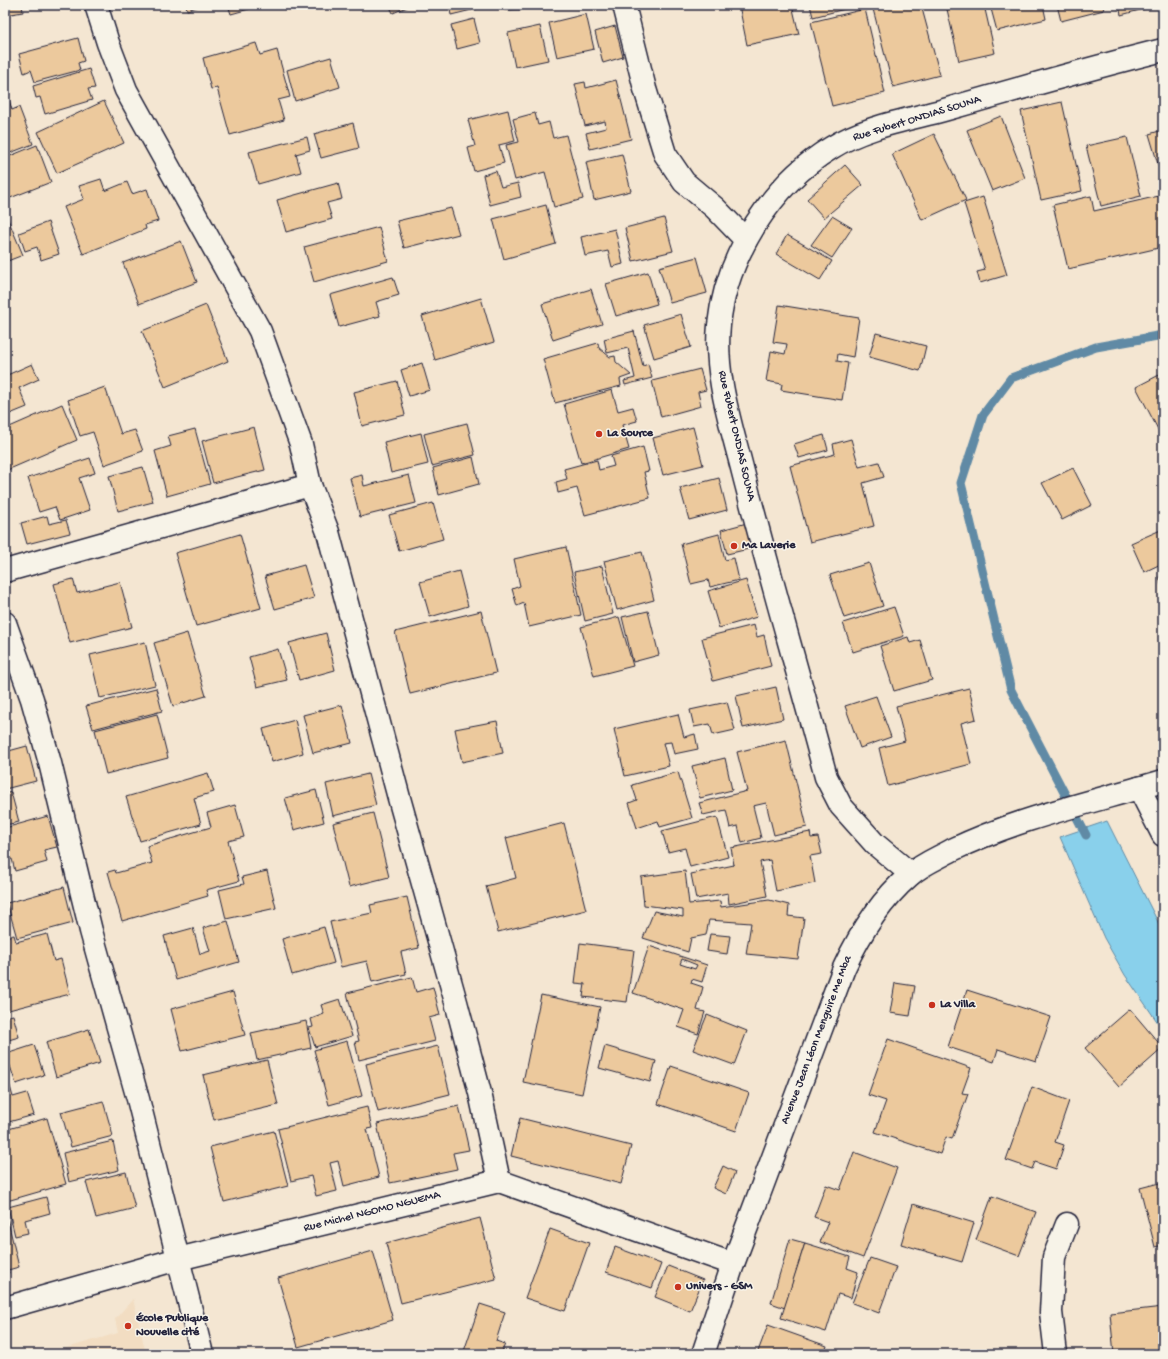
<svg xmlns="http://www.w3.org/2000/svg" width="1168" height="1359" font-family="'Gochi Hand',sans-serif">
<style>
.built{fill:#f2ddc2}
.water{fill:#89d0eb;stroke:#608aa5}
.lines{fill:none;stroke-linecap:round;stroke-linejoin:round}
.stream{stroke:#608aa5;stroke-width:9}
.building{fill:#ecc99d;stroke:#22223b;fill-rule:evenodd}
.minor-casing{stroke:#22223b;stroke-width:25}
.secondary-casing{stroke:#22223b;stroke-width:25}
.minor{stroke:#f7f3e8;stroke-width:22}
.secondary{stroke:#f7f3e8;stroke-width:22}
.poi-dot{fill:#c8321e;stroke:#f7f3e8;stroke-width:1.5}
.labels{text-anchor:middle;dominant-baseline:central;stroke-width:3;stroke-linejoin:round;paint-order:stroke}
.street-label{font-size:12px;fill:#22223b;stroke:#f7f3e8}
.poi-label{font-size:12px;font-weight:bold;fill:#22223b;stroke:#f7f3e8;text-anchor:start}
</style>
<rect width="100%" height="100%" fill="#f4e6d2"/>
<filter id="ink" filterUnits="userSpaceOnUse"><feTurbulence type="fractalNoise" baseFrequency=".025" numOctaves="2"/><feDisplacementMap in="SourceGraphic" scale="8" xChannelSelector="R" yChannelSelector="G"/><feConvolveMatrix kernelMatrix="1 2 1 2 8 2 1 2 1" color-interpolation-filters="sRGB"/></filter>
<g filter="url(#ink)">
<!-- built -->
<polygon class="built" points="133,1299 146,1354 46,1354 118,1333 115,1319"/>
<!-- water -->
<polygon class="water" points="1107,821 1163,932 1163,1030 1125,975 1104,938 1060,837"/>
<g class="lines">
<!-- stream -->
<polyline class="stream" points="1086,835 1011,690 961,483 983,415 1011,378 1096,347 1163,335"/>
</g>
<!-- building -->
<g class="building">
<polygon points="5,5 22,5 23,12 5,15"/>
<polygon points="186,5 203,5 187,10"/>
<polygon points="228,5 248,5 249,9 231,14"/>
<polygon points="389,5 412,5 393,13"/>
<polygon points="449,5 492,5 451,15"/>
<polygon points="503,5 543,5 544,9 504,10"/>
<polygon points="739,5 792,5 799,34 747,45"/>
<polygon points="810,5 861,5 813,17"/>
<polygon points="872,5 921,5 940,75 893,87"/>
<polygon points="946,5 984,5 995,53 959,61"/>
<polygon points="990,5 1043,5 1046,19 997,31"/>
<polygon points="1057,5 1103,5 1104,10 1061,21"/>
<polygon points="1119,5 1159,5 1121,15"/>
<polygon points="865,9 885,93 832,106 811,22"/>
<polygon points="586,14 594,49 557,57 549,23"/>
<polygon points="474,19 480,43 457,49 451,25"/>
<polygon points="540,26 548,60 515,67 508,33"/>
<polygon points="615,26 623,57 603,63 595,32"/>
<polygon points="78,38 84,61 78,63 80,70 35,82 31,70 24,73 19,54"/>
<polygon points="256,43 260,55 277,50 290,97 278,100 284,120 230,135 217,88 211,89 203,58"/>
<polygon points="331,57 340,87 295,101 287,70"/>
<polygon points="89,69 95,88 88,89 92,100 45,114 40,97 36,98 33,86"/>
<polygon points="616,80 631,139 590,149 586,133 606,128 605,121 585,126 575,84 585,82 586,88"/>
<polygon points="8,96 12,110 19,107 33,144 5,155 5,97"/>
<polygon points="104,101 124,143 57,173 38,132"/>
<polygon points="1062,102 1082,191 1041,200 1021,111"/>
<polygon points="508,110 515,141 499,145 504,163 474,171 468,148 475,146 468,120"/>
<polygon points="535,113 538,125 549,122 553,138 566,135 583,199 554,207 545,172 515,180 506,145 519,142 513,119"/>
<polygon points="1001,116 1025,178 992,191 967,130"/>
<polygon points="353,123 359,148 321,158 314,134"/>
<polygon points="1163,130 1163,181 1149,134"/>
<polygon points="934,134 966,200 922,220 892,154"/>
<polygon points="307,137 310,150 296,154 301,172 258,184 249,152"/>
<polygon points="1127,137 1141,196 1101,206 1086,146"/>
<polygon points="37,145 51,182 5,200 5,158"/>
<polygon points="622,154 631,191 594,200 586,162"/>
<polygon points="845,165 863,185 824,218 807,199"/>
<polygon points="496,171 501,187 518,183 521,197 490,205 483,175"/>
<polygon points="101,179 105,191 127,182 132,194 147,189 158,221 145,225 146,229 83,254 64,207 84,199 79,186"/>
<polygon points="338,183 342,199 327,203 332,219 286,232 277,200"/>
<polygon points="1163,195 1163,247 1068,269 1053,205 1091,196 1094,211"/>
<polygon points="983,197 1007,275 980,283 977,272 985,270 964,203"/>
<polygon points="546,205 556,244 504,259 493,219"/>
<polygon points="451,208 459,234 404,248 397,221"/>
<polygon points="5,212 23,255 5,262"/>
<polygon points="832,216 852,228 832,258 811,245"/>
<polygon points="664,218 673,251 633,261 625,228"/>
<polygon points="48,222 59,254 41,260 37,247 25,251 19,233"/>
<polygon points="379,227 388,261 314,282 304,247"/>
<polygon points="615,229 623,264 612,267 608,251 585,256 581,237"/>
<polygon points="787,235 832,261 820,280 776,254"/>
<polygon points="181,241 197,282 139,304 123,263"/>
<polygon points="697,257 707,293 670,303 659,267"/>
<polygon points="648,272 657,304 616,316 606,284"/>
<polygon points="393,277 399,295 376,302 380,316 339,327 330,295"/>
<polygon points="591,289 602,324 553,340 542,304"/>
<polygon points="481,298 494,342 435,360 422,316"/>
<polygon points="206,305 228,361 165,387 142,331"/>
<polygon points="779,305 859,318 853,357 838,354 837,361 848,363 842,400 781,390 782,384 766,381 771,351 785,354 787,344 773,342"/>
<polygon points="681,314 691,347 654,358 644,325"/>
<polygon points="634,331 643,366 648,364 652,378 625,385 624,381 635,378 628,348 607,353 604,339"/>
<polygon points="876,333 926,346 920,371 869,357"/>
<polygon points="598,343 599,348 610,357 615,356 616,362 631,375 620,379 621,386 555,403 543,359"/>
<polygon points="422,363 430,390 409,396 401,370"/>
<polygon points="32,364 39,379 19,388 27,407 5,416 5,376"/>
<polygon points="700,369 706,390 698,392 701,406 661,417 652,381"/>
<polygon points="1163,373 1163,439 1136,387"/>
<polygon points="397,381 405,415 362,426 354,392"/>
<polygon points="105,387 121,434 135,430 143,451 104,465 93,432 80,436 68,400"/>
<polygon points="612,390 618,411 633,407 637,421 622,425 629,449 581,463 564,404"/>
<polygon points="62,404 77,440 5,471 5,429"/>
<polygon points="467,423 475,455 432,466 424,434"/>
<polygon points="254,427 265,470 213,483 202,441"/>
<polygon points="693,427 703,465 663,475 653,438"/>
<polygon points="195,429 210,484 167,496 155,451 171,446 168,436"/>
<polygon points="421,433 428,464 391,473 384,442"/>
<polygon points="824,435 828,450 799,458 794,444"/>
<polygon points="851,439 859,467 879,462 884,477 863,483 874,526 810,542 790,466 835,454 833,444"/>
<polygon points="643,447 649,471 644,472 650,498 585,515 577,488 558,493 556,482 567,479 564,469 597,460 599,470 614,466 611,456"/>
<polygon points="473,457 479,484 439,495 433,468"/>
<polygon points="90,458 95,473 79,478 90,510 60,520 55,507 39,512 28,478"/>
<polygon points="143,467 153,502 118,511 109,476"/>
<polygon points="1073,468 1092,505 1062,520 1042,483"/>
<polygon points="362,475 364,486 409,475 416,503 360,517 350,478"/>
<polygon points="719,478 727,510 689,520 680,488"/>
<polygon points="433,503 443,539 399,551 389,515"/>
<polygon points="47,516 49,524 66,520 70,533 27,544 21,523"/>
<polygon points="747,523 753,548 727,554 721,530"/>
<polygon points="1163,529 1163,563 1144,572 1131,543"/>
<polygon points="240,534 261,608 196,626 175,553"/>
<polygon points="719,534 725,560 734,558 739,580 710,587 708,580 691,584 681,544"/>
<polygon points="566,547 581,615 529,627 524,603 517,606 512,589 520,586 514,559"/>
<polygon points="642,552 654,600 617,610 604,561"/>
<polygon points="869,563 883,606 844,618 830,575"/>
<polygon points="304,565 314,598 275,609 265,576"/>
<polygon points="602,566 613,614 585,621 574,572"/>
<polygon points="459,571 468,606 430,617 420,582"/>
<polygon points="1163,575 1163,591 1159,577"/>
<polygon points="73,579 77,593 120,582 132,627 70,643 54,584"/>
<polygon points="746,580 757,617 719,628 708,591"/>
<polygon points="894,607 904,636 853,652 843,623"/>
<polygon points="481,611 496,673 410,694 395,632"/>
<polygon points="648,611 659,655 633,662 622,617"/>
<polygon points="619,617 633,666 594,676 581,627"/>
<polygon points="754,625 757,637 764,635 771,666 713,681 702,638"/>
<polygon points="187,633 206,696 173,706 154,643"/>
<polygon points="326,633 335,670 299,680 289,643"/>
<polygon points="908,637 910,643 920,640 932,680 894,691 880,646"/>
<polygon points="145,642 155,685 100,698 90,655"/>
<polygon points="278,649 287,680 257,687 249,657"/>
<polygon points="776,687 783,719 743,728 736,696"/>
<polygon points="156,688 162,711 93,729 86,706"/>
<polygon points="969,688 976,719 961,723 971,764 888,786 879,748 905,741 896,706"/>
<polygon points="876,696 891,737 860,748 845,706"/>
<polygon points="727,702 735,730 713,735 710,724 694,727 690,710"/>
<polygon points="342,705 352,743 313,753 303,715"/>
<polygon points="157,714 168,758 106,774 95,730"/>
<polygon points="678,714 684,737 695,734 698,749 674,754 671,742 663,743 669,766 625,776 614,729"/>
<polygon points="295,720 303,753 272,762 263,729"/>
<polygon points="497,721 503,753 462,762 455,729"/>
<polygon points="786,740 807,827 774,835 766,803 753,806 761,838 742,843 738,826 730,828 726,810 703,815 699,803 747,791 737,752"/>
<polygon points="27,746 36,781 5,789 5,752"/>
<polygon points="725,758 732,790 700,798 692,766"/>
<polygon points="678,772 692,818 660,827 658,821 637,828 629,803 637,800 632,785"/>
<polygon points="208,773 214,792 194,798 201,824 140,841 126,797"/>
<polygon points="368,774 376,805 333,816 326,784"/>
<polygon points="316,790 324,822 294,830 285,798"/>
<polygon points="11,792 19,822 5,825 5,794"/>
<polygon points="235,805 244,837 228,841 239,881 206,890 208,896 122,921 108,872 115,870 116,873 152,863 147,846 211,827 207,813"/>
<polygon points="373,813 389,877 349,887 333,823"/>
<polygon points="48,816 57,847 44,850 47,862 15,871 12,859 5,860 5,828"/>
<polygon points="717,817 728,857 690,867 685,848 668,852 662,831"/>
<polygon points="564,823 586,910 498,932 486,886 516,878 506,838"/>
<polygon points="810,832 811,838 818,837 822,854 810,856 815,883 776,891 770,860 760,862 767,896 729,904 728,893 696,899 691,874 734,865 731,848"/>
<polygon points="267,871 276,908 226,919 219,890 244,884 242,877"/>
<polygon points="685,871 689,904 720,901 721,907 769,900 789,905 788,916 804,918 798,959 746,954 751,923 709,920 706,935 691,938 688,952 643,938 654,911 683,917 683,910 644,905 641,877"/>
<polygon points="64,887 73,923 17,938 7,903"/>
<polygon points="407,897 419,948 401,952 406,974 372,982 367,961 341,967 330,922 372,913 370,905"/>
<polygon points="228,921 239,962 176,980 164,936 193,928 200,954 210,951 203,928"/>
<polygon points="324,927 334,963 292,975 282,939"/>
<polygon points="47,934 54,961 61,959 70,994 5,1011 5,937 14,935 16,942"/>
<polygon points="710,934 730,936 727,954 707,951"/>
<polygon points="580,943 634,950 627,1002 583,997 585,984 575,983"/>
<path d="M649,946l58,19 -5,17 -10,-3 -1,4 12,4 -6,23 8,2 -7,22 -20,-7 6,-17 -51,-17zM682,959l15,6 -2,4 -15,-5z"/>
<polygon points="412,977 416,992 433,987 440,1015 429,1018 435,1041 359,1060 355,1042 359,1041 347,993"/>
<polygon points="895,983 915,986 910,1016 890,1013"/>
<polygon points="967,990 1051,1017 1036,1061 998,1049 994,1062 948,1047"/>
<polygon points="233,992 245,1035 182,1051 171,1009"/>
<polygon points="541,995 600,1007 582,1094 523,1082"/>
<polygon points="340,999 352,1036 315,1047 309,1028 313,1027 311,1019 324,1014 321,1005"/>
<polygon points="1130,1009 1163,1048 1119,1087 1085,1048"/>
<polygon points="13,1015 19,1037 5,1041 5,1017"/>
<polygon points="707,1015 747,1031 734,1065 693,1050"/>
<polygon points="306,1021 311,1048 257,1060 251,1033"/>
<polygon points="89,1029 100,1063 56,1077 46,1042"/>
<polygon points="888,1039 971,1068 962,1093 968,1094 952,1139 946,1137 940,1154 875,1132 886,1101 868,1095"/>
<polygon points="347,1041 362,1096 329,1105 314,1050"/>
<polygon points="34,1045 44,1075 16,1084 6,1054"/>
<polygon points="438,1046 450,1094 378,1112 366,1064"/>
<polygon points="605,1046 656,1061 650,1082 599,1068"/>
<polygon points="267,1060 278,1105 214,1120 203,1075"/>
<polygon points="671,1066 749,1093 736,1131 658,1104"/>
<polygon points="5,1069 13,1097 27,1093 34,1115 5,1123"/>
<polygon points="1032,1087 1069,1101 1055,1142 1064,1145 1056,1169 1035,1162 1032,1169 1006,1160"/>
<polygon points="103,1101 113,1136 71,1147 61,1112"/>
<polygon points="459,1106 469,1150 453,1153 457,1169 390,1183 377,1124"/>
<polygon points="367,1107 372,1128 367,1129 379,1177 344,1186 338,1161 330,1163 337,1191 316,1196 311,1176 291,1181 278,1129"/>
<polygon points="47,1118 66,1184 7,1201 5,1193 5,1130"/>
<polygon points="520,1118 631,1146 621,1184 511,1156"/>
<polygon points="274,1131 288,1186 224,1202 210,1147"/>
<polygon points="113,1141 119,1170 69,1182 63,1153"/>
<polygon points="854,1152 897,1168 863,1258 820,1242 828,1222 814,1217 826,1185 840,1190"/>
<polygon points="723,1166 735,1172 726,1194 713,1188"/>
<polygon points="126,1172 135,1208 96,1218 86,1182"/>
<polygon points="1163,1182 1163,1245 1155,1247 1140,1188"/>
<polygon points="992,1196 1036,1212 1019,1256 976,1240"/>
<polygon points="46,1197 50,1213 25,1220 28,1233 15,1236 8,1207"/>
<polygon points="913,1204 974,1223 962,1262 901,1244"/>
<polygon points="5,1209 19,1267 8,1270 9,1273 5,1274"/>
<polygon points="480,1218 496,1279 401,1303 386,1243"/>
<polygon points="550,1229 589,1243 565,1311 525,1298"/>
<polygon points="790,1239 805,1243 785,1308 771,1303"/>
<polygon points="805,1243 850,1257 847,1268 858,1272 851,1298 838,1294 826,1332 781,1318"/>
<polygon points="615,1247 661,1264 652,1288 606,1272"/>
<polygon points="373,1251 393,1320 298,1347 278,1278"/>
<polygon points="870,1258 896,1267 879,1313 852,1303"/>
<polygon points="668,1266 703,1280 690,1311 655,1297"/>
<polygon points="480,1304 505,1312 496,1341 505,1344 501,1354 463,1354"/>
<polygon points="1163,1307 1163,1354 1114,1354 1110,1313"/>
<polygon points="768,1325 827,1346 824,1354 757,1354"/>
</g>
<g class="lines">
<!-- minor casing -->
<g class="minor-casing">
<g id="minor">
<polyline points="96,5 108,43 126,90 260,331 301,444 310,485 328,532 399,798 456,1002 480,1093 499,1181"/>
<polyline points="624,5 645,89 665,154 684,182 715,208 746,240"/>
<polyline points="5,571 310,485"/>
<polyline points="5,623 32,699 50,763 91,931 138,1099 202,1354"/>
<polyline points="1139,788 1163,835"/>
<path d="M911,874l-36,-30 -34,-38 -15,-29c-27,-102 -57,-203 -83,-305 -12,-48 -29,-97 -24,-147 7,-69 53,-141 112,-177 33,-21 76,-28 113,-38 73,-21 146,-42 219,-60"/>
<polyline points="5,1308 178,1259 499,1181 733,1264"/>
<polyline points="1056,1354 1051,1312 1054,1257 1067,1224"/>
</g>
</g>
<!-- secondary casing -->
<g class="secondary-casing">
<path id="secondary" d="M703,1354l30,-90 111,-296c16,-35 37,-68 66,-93 12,-11 28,-17 42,-25 66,-32 141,-48 211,-69"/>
</g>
<!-- minor -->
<use href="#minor" class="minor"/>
<!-- secondary -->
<use href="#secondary" class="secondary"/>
</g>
</g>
<!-- markers -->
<g class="poi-dot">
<circle cx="599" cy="434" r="4"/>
<circle cx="734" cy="546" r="4"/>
<circle cx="932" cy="1005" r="4"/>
<circle cx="678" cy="1287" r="4"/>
<circle cx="128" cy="1326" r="4"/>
</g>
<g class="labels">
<!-- street labels -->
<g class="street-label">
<text transform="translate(917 119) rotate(-17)">Rue Fubert ONDIAS SOUNA</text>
<text transform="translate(736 436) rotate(77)">Rue Fubert ONDIAS SOUNA</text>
<text transform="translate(817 1040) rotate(-69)">Avenue Jean Léon Menguire Me Mba</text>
<text transform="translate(372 1212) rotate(-14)">Rue Michel NGOMO NGUEMA</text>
</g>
<!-- poi labels -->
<g class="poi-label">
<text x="607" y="434">La Source</text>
<text x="742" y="546">Ma Laverie</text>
<text x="940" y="1005">La Villa</text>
<text x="686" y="1287">Univers - GSM</text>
<text x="136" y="1319">École Publique<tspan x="136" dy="14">Nouvelle cité</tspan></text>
</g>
</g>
<!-- margin -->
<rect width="1168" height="1359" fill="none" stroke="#f7f3e8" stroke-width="20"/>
<rect x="10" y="10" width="1148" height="1339" fill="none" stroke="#22223b" stroke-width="1.5" filter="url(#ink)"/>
</svg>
